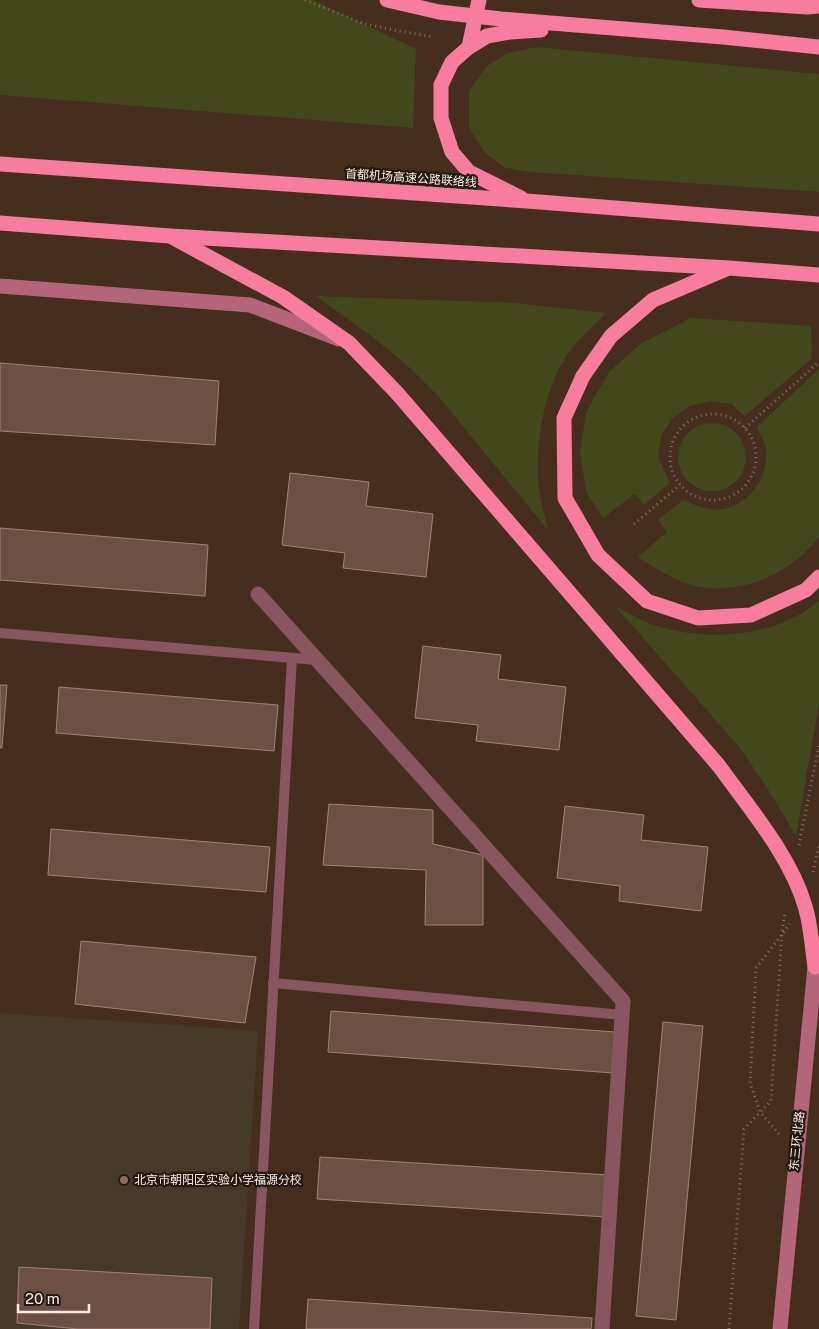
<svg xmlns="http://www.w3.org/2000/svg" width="819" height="1329" font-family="'Public Sans','Noto Sans SC',sans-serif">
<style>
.education{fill:#453a2a}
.green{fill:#42471c}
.building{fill:#6d5045;stroke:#a28276}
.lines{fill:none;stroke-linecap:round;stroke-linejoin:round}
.path{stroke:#867163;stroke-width:3;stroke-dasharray:1 4;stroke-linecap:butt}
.lane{stroke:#885561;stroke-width:10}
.street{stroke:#885561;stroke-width:15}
.secondary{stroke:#b5657a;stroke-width:15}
.highway{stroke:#f77c9e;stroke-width:15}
.education-dot{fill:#8d6e63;stroke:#241912;stroke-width:2}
.labels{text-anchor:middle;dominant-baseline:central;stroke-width:4.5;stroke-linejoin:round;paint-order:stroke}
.street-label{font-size:12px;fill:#ffefe5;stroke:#241912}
.poi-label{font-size:12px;fill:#ffefe5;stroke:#241912;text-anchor:start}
</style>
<rect width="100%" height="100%" fill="#452e1e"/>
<!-- education -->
<polygon class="education" points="0,1013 258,1031 239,1329 0,1329"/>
<!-- green -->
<g class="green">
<polygon points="0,0 313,0 416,49 413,128 0,95"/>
<polygon points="536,47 819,74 819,192 530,172 506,168 485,153 469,128 469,91 487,66 508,53"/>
<path d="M316,296l198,7 92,10c-16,16 -34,32 -45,52 -18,33 -27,86 -22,124 2,14 6,27 9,41l-109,-133 -30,-30 -35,-29z"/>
<polygon points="691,318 811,326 812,358 745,416 731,404 710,401 690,406 673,418 661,436 658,457 670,483 644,505 635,494 603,518 586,492 580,452 586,412 609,372 640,344"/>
<path d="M819,369v168c-30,39 -85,63 -134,46 -17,-7 -32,-16 -47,-26l29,-25 -9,-12 25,-20c12,5 28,12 41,9 27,-6 45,-33 42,-61 -1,-6 -6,-14 -9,-21z"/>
<circle cx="712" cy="457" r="34"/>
<path d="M819,601v104l-23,131 -25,-42 -30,-45 -126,-143c14,7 30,17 45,21 43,12 93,11 133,-9 9,-4 18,-11 26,-17z"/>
</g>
<!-- building -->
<g class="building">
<polygon points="0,363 219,381 215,445 0,431"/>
<polygon points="290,473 369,482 366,506 433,514 426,577 343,568 345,553 282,545"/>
<polygon points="0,528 208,545 205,596 0,580"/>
<polygon points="423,646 501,655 498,679 566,687 559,750 476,741 478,725 415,718"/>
<polygon points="0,685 7,685 2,748 0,748"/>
<polygon points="59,687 278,705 274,751 56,733"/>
<polygon points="329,804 433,810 433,844 483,855 483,925 425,925 426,870 323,865"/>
<polygon points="565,806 644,815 641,840 708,847 701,911 619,901 620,886 557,878"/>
<polygon points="51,829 270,847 266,892 48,875"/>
<polygon points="81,941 256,957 245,1023 75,1004"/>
<polygon points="331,1011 615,1032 613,1073 328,1052"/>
<polygon points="663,1022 703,1026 676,1320 636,1316"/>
<polygon points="320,1157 609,1175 606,1217 317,1199"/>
<polygon points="19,1267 212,1278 210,1329 78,1329 17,1323"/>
<polygon points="308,1299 592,1318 591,1329 306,1329"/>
</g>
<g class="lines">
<!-- path -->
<g class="path">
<polyline points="305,0 362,23 393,30 434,37"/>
<circle cx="713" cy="457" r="43"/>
<polyline points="745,428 819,362"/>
<polyline points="634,524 680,485"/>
<polyline points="799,845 819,745"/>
<polyline points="813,872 819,846"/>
<polyline points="779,1134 760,1112 750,1083 756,968 790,924"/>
<polyline points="729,1329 744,1129 771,1101 782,932 785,912"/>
</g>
<!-- lane -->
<g class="lane">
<polyline points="0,633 317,660"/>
<polyline points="273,983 623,1015"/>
<polyline points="254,1329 292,658"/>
</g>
<!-- street -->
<polyline class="street" points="258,594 623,1001 602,1329"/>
<!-- secondary -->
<g class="secondary">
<polyline points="0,286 250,305 339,339"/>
<polyline points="780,1329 815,967 819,955"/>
</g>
<!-- highway -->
<g class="highway">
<polyline points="387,0 439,12 501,19 723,37 819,47"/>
<polyline points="699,0 807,7 819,6"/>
<polyline points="469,47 479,0"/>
<polyline points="0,164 527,201 819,224"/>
<polyline points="521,198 469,172 452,152 441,118 441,85 452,62 469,47 487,36 510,32 541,30"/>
<polyline points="0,223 170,236 729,268 819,275"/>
<path d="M170,236l113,61 66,46 48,50 322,373c30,42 71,89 86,140 6,19 7,41 10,61"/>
<polyline points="726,269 653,300 611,336 583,376 564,418 565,498 598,555 647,601 698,618 751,615 806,590 819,577"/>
</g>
</g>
<!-- markers -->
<circle class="education-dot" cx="124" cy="1180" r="5"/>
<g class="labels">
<!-- street labels -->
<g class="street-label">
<text transform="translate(411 178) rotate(4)">首都机场高速公路联络线</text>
<text transform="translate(797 1141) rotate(-84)">东三环北路</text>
</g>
<!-- poi labels -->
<g class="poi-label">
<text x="134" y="1180">北京市朝阳区实验小学福源分校</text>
</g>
</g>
<!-- scale -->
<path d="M18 1304v8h71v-8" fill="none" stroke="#ffefe5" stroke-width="2.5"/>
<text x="25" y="1304" font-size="15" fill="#ffefe5" stroke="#241912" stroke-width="4" paint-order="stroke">20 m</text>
</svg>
